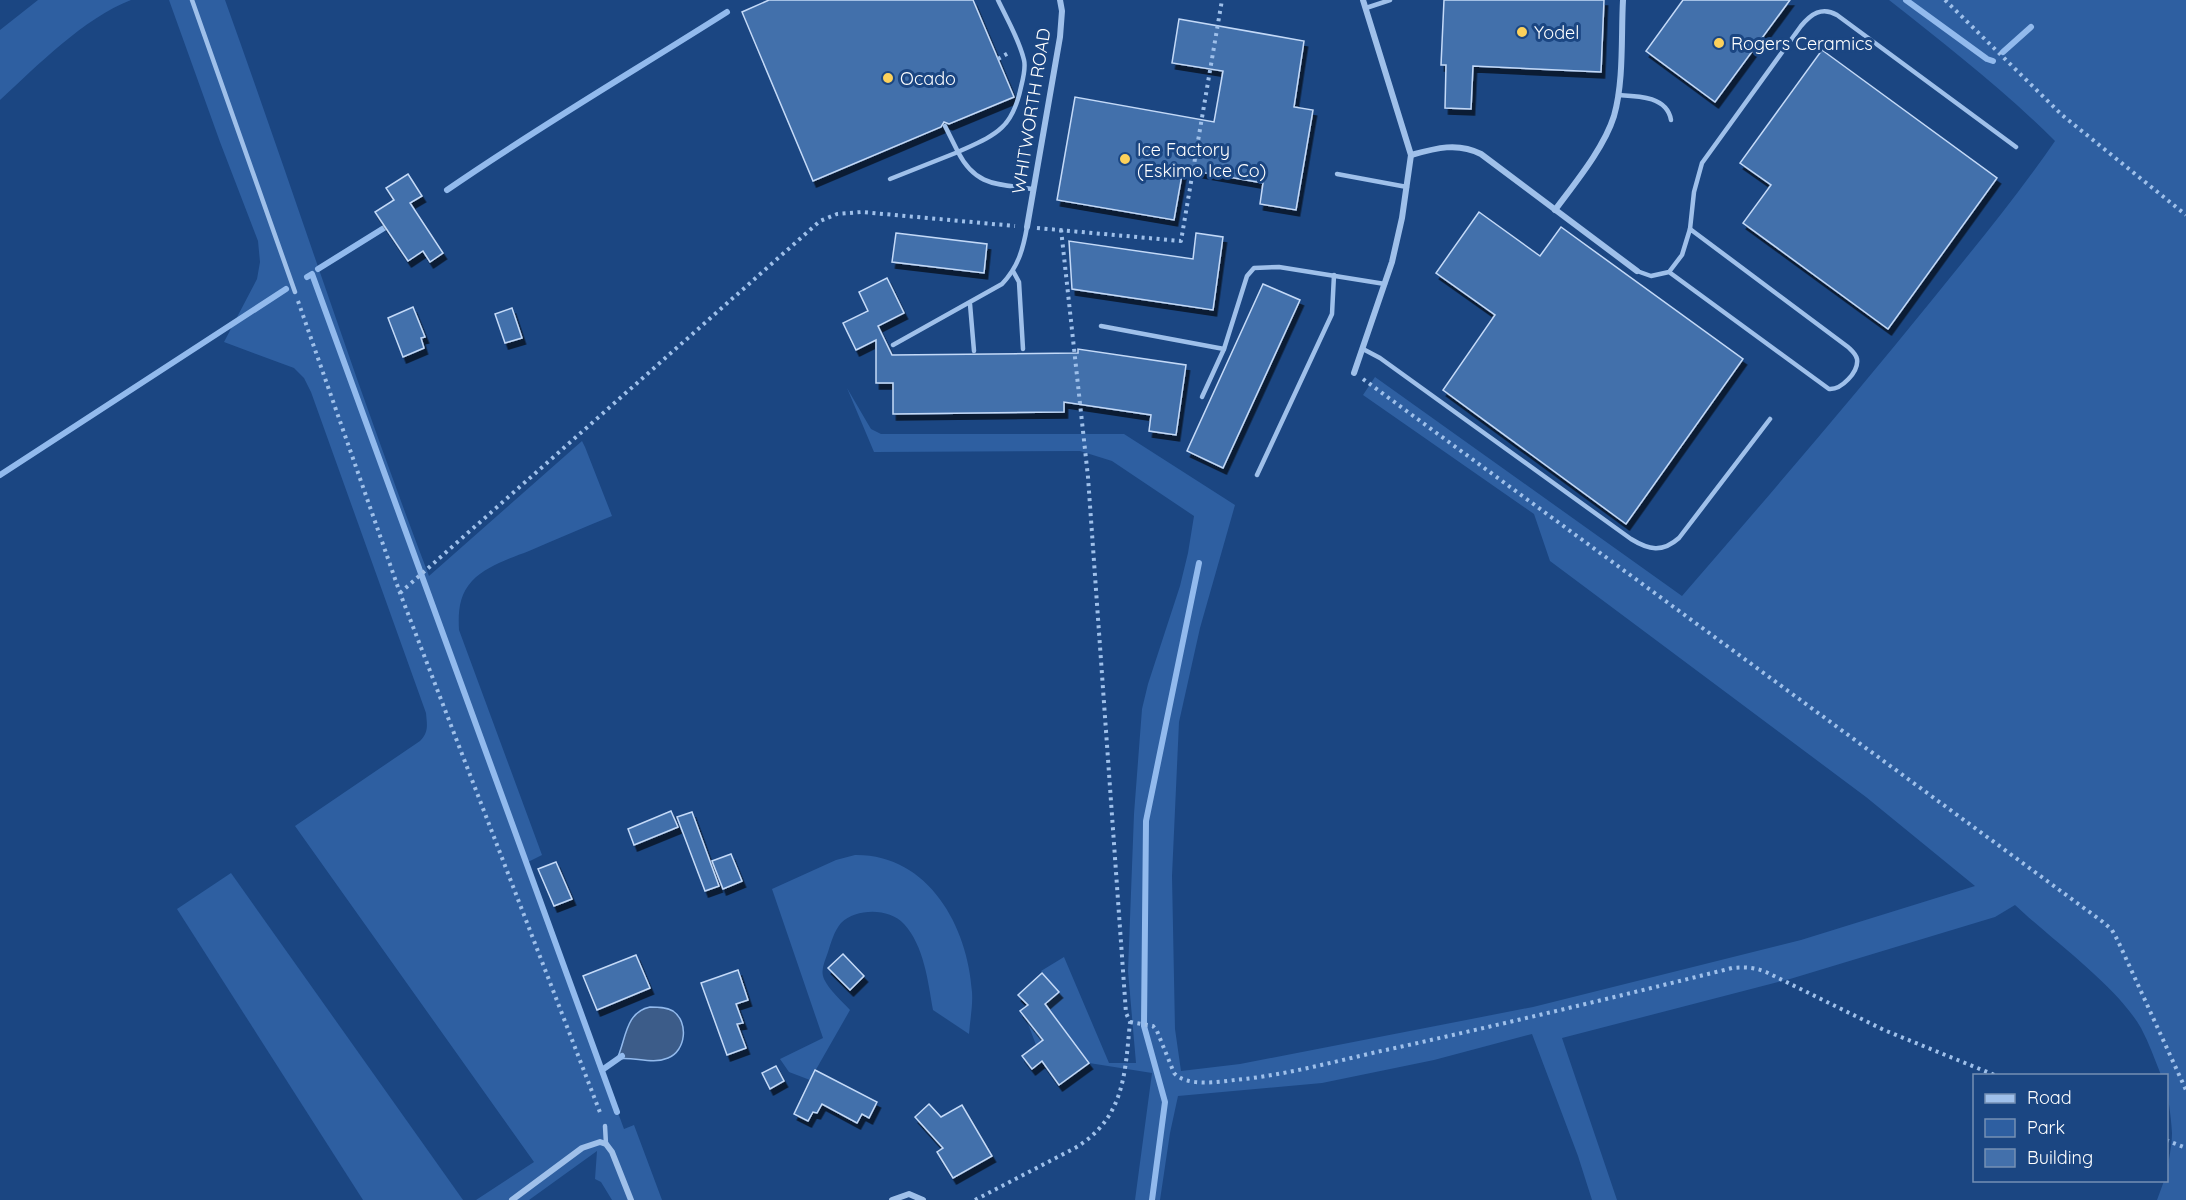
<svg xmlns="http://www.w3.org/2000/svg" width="2186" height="1200" font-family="Quicksand,sans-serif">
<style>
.green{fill:#2e5fa1}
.water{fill:#3c5c89;stroke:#92baed;stroke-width:1.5}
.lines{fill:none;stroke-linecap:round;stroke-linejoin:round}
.stream{stroke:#92baed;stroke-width:6}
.building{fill:#4370ab;stroke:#c4daf8;stroke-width:1.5;filter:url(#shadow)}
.path{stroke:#9fc0ea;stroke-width:4;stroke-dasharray:3 4.5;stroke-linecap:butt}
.lane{stroke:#9fc0ea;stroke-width:4.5}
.street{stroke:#9fc0ea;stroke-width:6}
.poi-dot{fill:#fcd15b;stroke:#1b4682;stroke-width:2}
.labels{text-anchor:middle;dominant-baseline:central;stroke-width:6;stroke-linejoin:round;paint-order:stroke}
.poi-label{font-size:18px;fill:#fff;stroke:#1b4682;text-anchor:start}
.street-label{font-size:18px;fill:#fff;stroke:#1b4682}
</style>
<defs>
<filter id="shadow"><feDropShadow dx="3.5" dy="6" stdDeviation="0" flood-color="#0009"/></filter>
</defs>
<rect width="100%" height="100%" fill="#1b4682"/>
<!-- green -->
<g class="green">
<path d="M38,0h93c-47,18 -94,66 -131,100v-70z"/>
<path d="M169,0h56c69,192 131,385 204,576l153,-135 3,6 27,69c-28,11 -55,23 -83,35 -18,7 -43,15 -57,30 -13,14 -14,31 -13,49l83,225 -16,8 98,266 10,-4 28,75h-50l-11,-18 -6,-3 2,-28 -68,49h-53l58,-38 -239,-336 125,-85c9,-9 7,-16 6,-28l-115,-321 -7,-14 -10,-10 -70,-26 33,-63 3,-17 -2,-21 -38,-99z"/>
<path d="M1889,0h297v1200h-29l7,-19 2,-1c1,-15 6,-31 6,-47 -1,-20 -5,-38 -6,-57l-5,-1c-6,-15 -12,-32 -20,-47 -24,-42 -89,-88 -126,-123l-20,12 -205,62 -228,59 55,162h-25l-14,-44 -46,-122 -98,26 -112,23 -144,13 -8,37 -10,67h-25l17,-127 -63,-10 -27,-36 -26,18 -9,-24 32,-29 -18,-21 23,-14 45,106h27l-8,-92 6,-157 8,-105 6,-25 32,-98 8,-33 6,-37 -82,-55 -32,-10 -206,1 -27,-64 21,36 3,5 10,5h243l111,71 -35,123 -21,94 -7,154 3,153 6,42 59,-7 293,-57 268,-67 174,-54 -109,-89 -316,-236 -16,-47 -171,-119 12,-18 307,219c85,-98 169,-196 250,-296 42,-52 85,-104 123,-159 -51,-51 -109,-96 -166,-141z"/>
<path d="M855,855c73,-1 113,71 117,137 1,14 -2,28 -3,42l-36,-24c-5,-29 -9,-64 -29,-86 -15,-16 -47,-16 -63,-1 -7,8 -10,20 -13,29 -3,9 -8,18 -4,27 5,11 18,22 26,31l-40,70 -21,-8 -9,-13 43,-21 -51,-149 64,-29z"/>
<polygon points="231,873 463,1200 363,1200 177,909"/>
</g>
<!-- water -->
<path class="water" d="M650,1007c8,0 16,0 23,4 16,11 13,40 -5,47 -16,7 -35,-2 -51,1 9,-19 8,-47 33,-52z"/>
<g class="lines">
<!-- stream -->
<g class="stream">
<polyline points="1906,0 1987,59 1993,61"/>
<polyline points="2003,52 2031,27"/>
<path d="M447,190c91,-63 187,-119 280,-178"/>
<polyline points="318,269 392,223"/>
<polyline points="307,277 312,274 617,1112"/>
<polyline points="0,475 286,289"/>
<polyline points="602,1070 622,1056"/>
<polyline points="1152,1200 1165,1102 1144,1026 1146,821 1199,563"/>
</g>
</g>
<!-- building -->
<g class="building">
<polygon points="769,0 973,0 1014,97 949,124 944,122 941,127 813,181 742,12"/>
<polygon points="1444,0 1604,0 1601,72 1473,66 1471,109 1445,108 1446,65 1441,65"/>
<polygon points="1683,0 1790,0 1715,102 1646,51"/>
<polygon points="1179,19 1304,41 1294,107 1313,110 1296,210 1260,204 1263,183 1183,169 1174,220 1057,200 1075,97 1214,122 1223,71 1172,63"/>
<polygon points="1822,50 1997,178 1888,329 1743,223 1771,185 1740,163"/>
<polygon points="408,174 422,196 410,203 443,253 430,262 423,251 408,261 375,212 394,200 386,188"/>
<polygon points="1479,212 1540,256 1561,227 1743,359 1626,524 1443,390 1495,315 1436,273"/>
<polygon points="896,233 987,244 984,273 892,262"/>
<polygon points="1196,233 1223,237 1213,310 1072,289 1069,241 1193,259"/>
<polygon points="887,278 904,313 878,326 892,355 1078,353 1078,349 1186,365 1176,435 1149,431 1151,415 1064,402 1064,412 893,414 893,383 876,383 876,340 856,350 843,323 868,311 859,292"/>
<polygon points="1263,284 1300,300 1223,468 1187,451"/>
<polygon points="413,307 425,337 421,338 424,348 403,357 388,318"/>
<polygon points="512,308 522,338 505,343 495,314"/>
<polygon points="671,811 678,827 634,845 628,829"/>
<polygon points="692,812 719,886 705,891 677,817"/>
<polygon points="731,854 742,881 723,889 712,861"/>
<polygon points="556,862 572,899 554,906 538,869"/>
<polygon points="843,954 864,976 850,990 828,968"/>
<polygon points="636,955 650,988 597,1010 583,976"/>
<polygon points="738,970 748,1000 736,1004 743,1023 737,1024 746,1048 727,1055 701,983"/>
<polygon points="1042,973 1059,992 1045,1004 1089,1063 1059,1085 1042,1061 1032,1069 1022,1056 1043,1040 1020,1011 1028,1005 1018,995"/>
<polygon points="776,1066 784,1081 770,1089 762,1073"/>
<polygon points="815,1070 877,1102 869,1118 862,1114 857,1123 822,1104 817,1113 813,1112 808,1121 794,1114"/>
<polygon points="929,1104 941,1117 962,1105 992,1156 953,1178 937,1152 943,1148 915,1117"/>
</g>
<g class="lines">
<!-- path -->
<g class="path">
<polyline points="1945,0 2062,115 2186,215"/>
<polyline points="998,59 1010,52"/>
<polyline points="1037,228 1181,241 1222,0"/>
<polyline points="298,301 400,593 601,1115"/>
<polyline points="1363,379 2103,922 2112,930 2118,941 2186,1090"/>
<polyline points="400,593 820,221 837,214 862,212 1015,226"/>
<path d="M1130,1022l23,4 4,5 17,42c13,14 43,9 61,7 54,-5 108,-21 160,-32 113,-25 225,-52 337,-80 13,-1 22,-1 34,4l118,58 113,46"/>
<polyline points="2166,1140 2186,1148"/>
<path d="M975,1200l100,-52c50,-30 50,-75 55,-126l-4,-9 -38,-536 -27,-248"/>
</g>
<!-- lane -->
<g class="lane">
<polyline points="192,0 295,292"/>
<path d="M998,0c9,19 21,39 26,60 2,8 -1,19 -3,27 -9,43 -26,48 -63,65 18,35 40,32 75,37"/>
<polyline points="1366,8 1390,0"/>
<path d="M1618,95c19,1 49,1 53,25"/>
<polyline points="1337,174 1407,187"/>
<polyline points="890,179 958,152 945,126"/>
<path d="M1690,229l4,-37 8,-29 99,-137c10,-12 21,-20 36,-11l179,132"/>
<polyline points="1013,271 1019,282 1023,349"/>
<path d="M1637,271l14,5 18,-4 160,117c12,1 30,-17 28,-30 -1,-5 -5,-8 -9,-12l-158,-118 -8,26 -13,17"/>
<polyline points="970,304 974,351"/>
<polyline points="1101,326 1224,349 1247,276 1254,268 1279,267 1385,284"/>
<path d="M893,345l109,-61c16,-17 21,-34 25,-57"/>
<path d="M1363,349l17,9 251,181c18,11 31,14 48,-1l91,-119"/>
<polyline points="1202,397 1224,349"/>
<polyline points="1257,475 1332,314 1334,275"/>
<polyline points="605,1126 606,1144"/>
</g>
<!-- street -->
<g class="street">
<path d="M1411,155c25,-7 47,-13 70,-1l156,117"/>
<path d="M1555,210c20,-27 49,-62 59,-94 10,-35 7,-80 9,-116"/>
<polyline points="1027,227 1060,37 1062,11 1060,0"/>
<polyline points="1354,373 1392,262 1402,218 1411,155 1363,0"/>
<polyline points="512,1200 582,1148 600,1142 606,1144 612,1152 631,1200"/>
<polyline points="892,1200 909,1194 923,1200"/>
</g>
</g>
<!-- markers -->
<g class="poi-dot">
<circle cx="1522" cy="32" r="6"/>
<circle cx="1719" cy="43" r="6"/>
<circle cx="888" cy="78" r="6"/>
<circle cx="1125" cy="159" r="6"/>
</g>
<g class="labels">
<!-- poi labels -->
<g class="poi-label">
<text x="1534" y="32">Yodel</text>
<text x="1731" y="43">Rogers Ceramics</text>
<text x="900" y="78">Ocado</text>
<text x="1137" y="149">Ice Factory<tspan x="1137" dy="21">(Eskimo Ice Co)</tspan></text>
</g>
<!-- street labels -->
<g class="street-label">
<text transform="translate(1031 111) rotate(-81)">WHITWORTH ROAD</text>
</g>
</g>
<!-- legend -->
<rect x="1973" y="1074" width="195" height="108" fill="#1b4682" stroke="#7690b4" stroke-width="1.5"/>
<rect x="1985" y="1094" width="30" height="9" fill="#9fc0ea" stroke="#7690b4" stroke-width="1.5"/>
<text x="2027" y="1104" font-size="18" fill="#ffffff">Road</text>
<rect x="1985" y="1119" width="30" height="18" fill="#2e5fa1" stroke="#7690b4" stroke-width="1.5"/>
<text x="2027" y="1134" font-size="18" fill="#ffffff">Park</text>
<rect x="1985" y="1149" width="30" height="18" fill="#4370ab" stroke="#7690b4" stroke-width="1.5"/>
<text x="2027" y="1164" font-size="18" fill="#ffffff">Building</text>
</svg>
